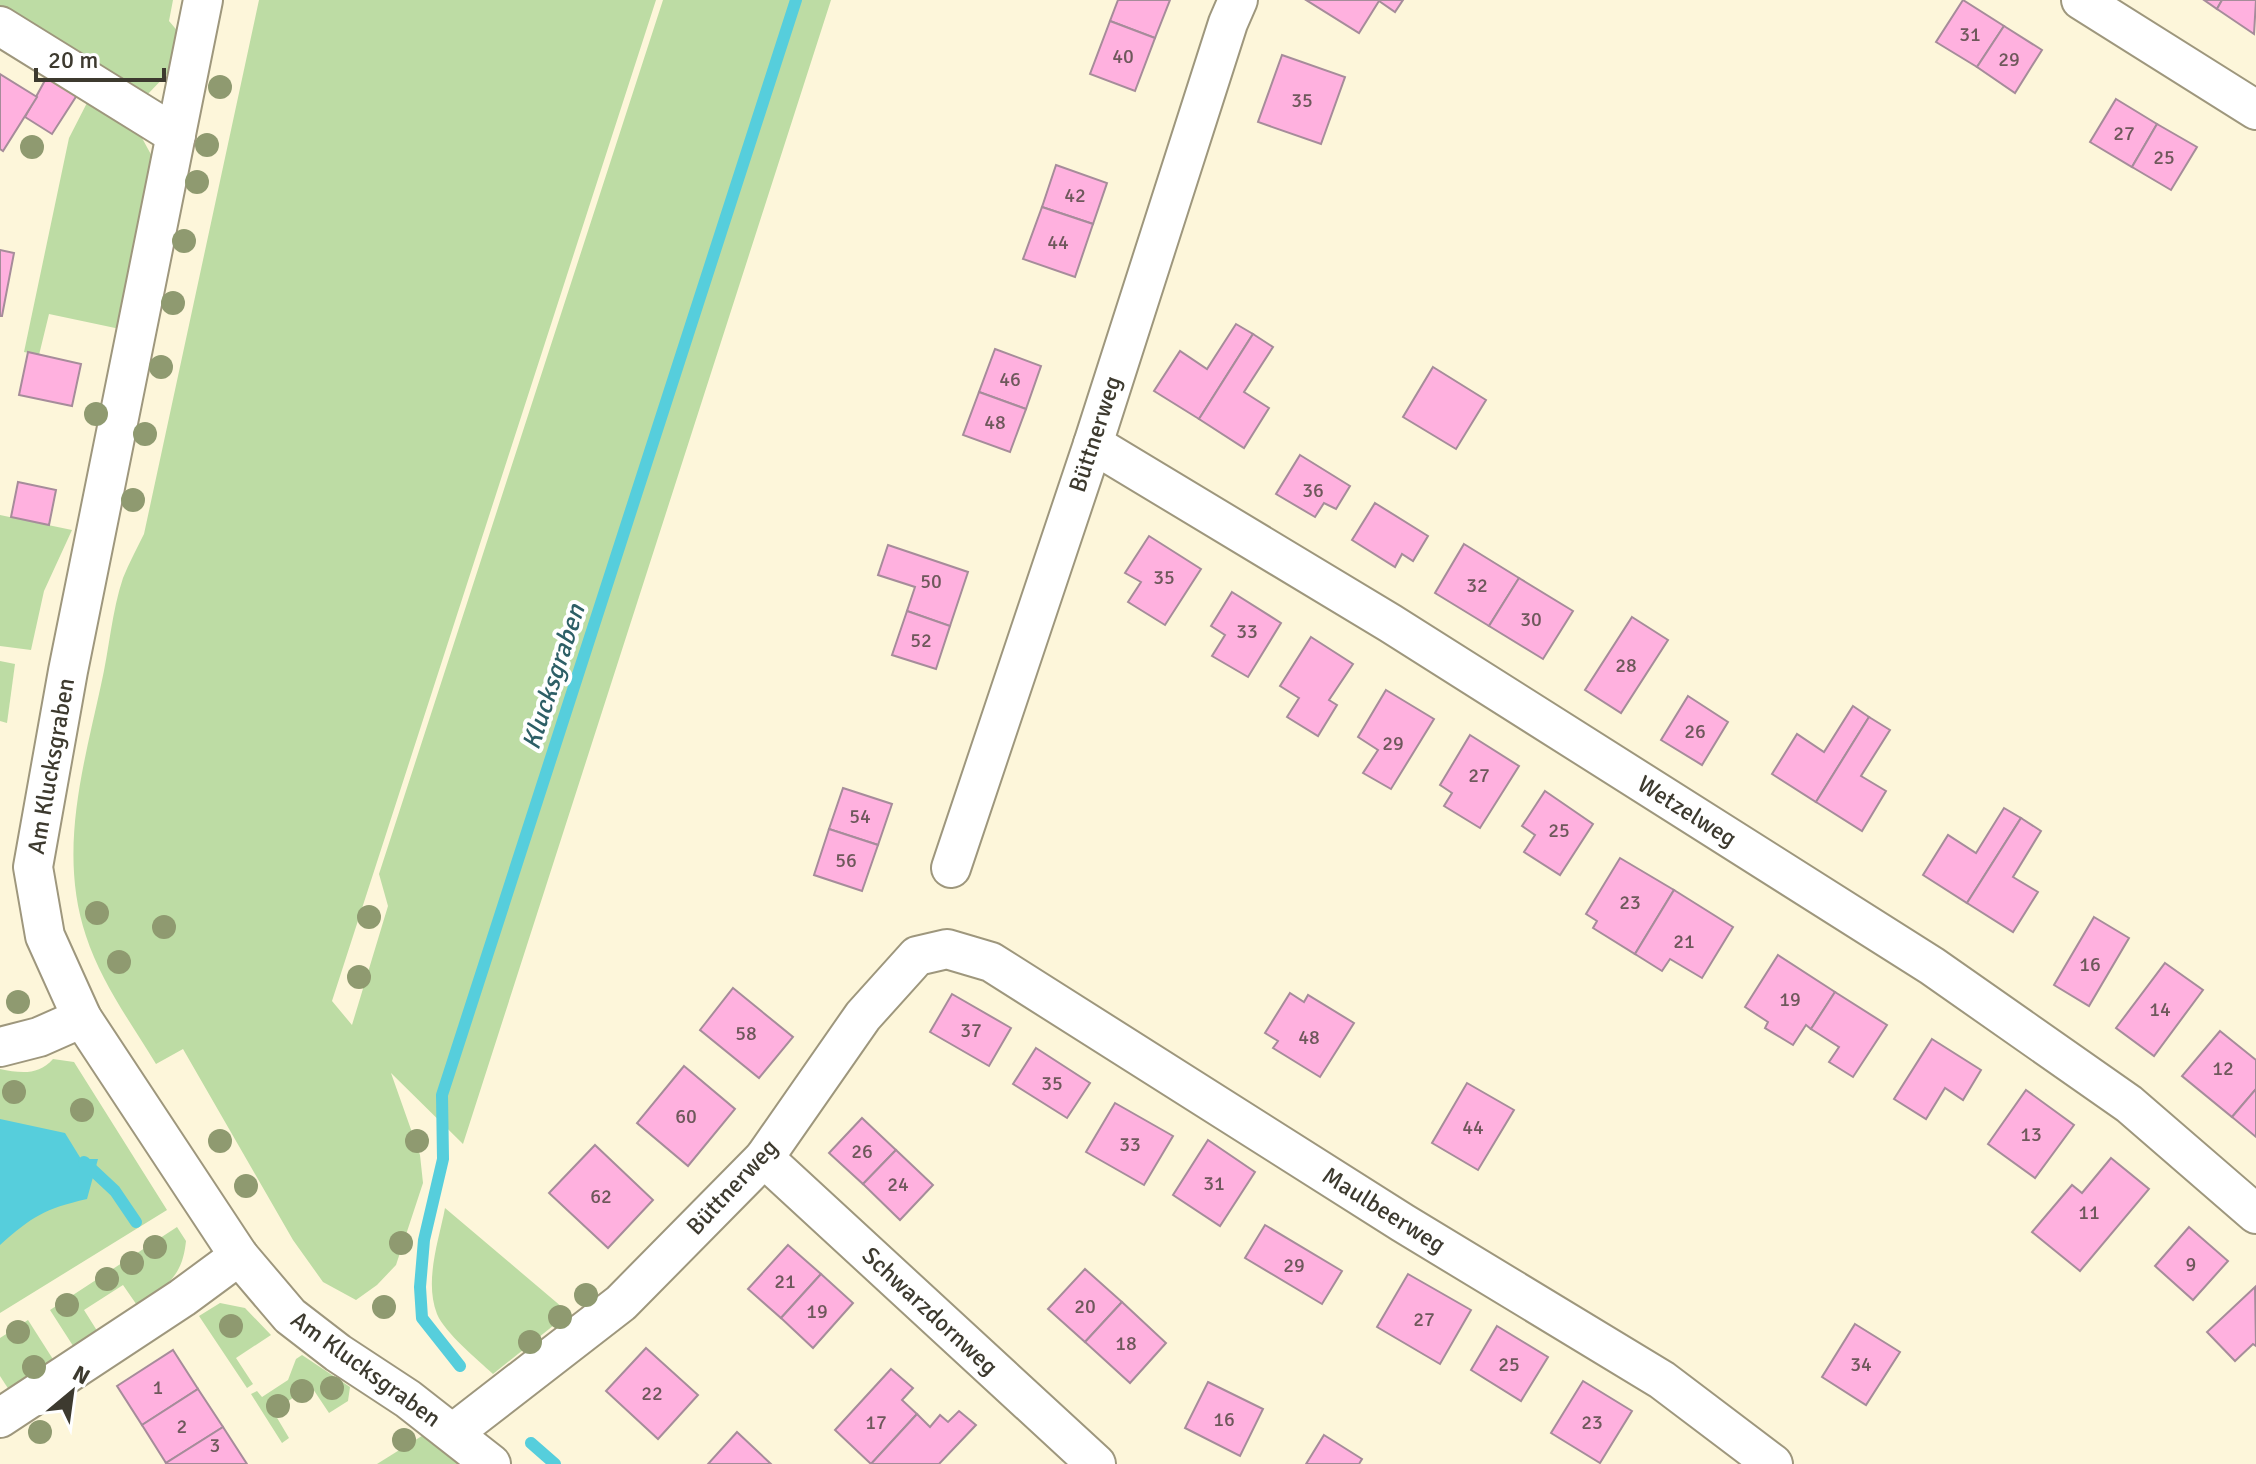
<svg xmlns="http://www.w3.org/2000/svg" width="2256" height="1464" font-family="Signika,sans-serif">
<style>
.green{fill:#bddca4}
.water{fill:#56cedc}
.lines{fill:none;stroke-linecap:round;stroke-linejoin:round}
.stream{stroke:#56cedc;stroke-width:12}
.building{fill:#ffb1df;stroke:#a68c9a;stroke-width:2}
.street-casing{stroke:#9e977d;stroke-width:42}
.street{stroke:#fff;stroke-width:38}
.tree{fill:#8f9a70}
.labels{text-anchor:middle;dominant-baseline:central;stroke-width:8;stroke-linejoin:round;paint-order:stroke}
.number-label{font-size:20px;fill:#6e585b}
.street-label{font-size:24px;fill:#3d3a2f;stroke:#fff}
.water-label{font-size:26px;font-style:italic;fill:#2d5f66;stroke:#fff}
</style>
<rect width="100%" height="100%" fill="#fdf6da"/>
<!-- green -->
<g class="green">
<polygon points="0,0 173,0 169,21 180,34 170,71 146,96 0,7"/>
<path d="M259,0h397l-324,1001 20,24 36,-119 -9,-32 284,-874h168l-368,1144 -72,-71 29,82 3,28 -27,82 -19,20 -21,15 -33,-18 -30,-42 -110,-191 -27,15c-25,-41 -55,-82 -70,-128 -28,-84 -3,-168 15,-251 8,-34 11,-75 22,-107 6,-15 14,-30 21,-44z"/>
<polygon points="90,97 136,127 154,160 120,329 49,314 39,355 24,352 69,138"/>
<polygon points="0,515 72,530 44,591 31,650 0,646"/>
<polygon points="0,661 15,664 7,723 0,721"/>
<path d="M53,1059l21,3 93,148 -167,103v-244c20,4 38,7 53,-10z"/>
<path d="M445,1208l124,105 -76,61c-16,-15 -48,-41 -56,-60 -13,-33 2,-74 8,-106z"/>
<path d="M177,1227l9,14c-2,18 -6,31 -20,44l5,7 -30,19 -18,-26 -39,25 17,27 -24,15 -27,-42z"/>
<polygon points="220,1303 245,1308 271,1335 236,1358 253,1384 247,1388 199,1316"/>
<polygon points="28,1320 56,1364 11,1393 0,1376 0,1338"/>
<polygon points="302,1355 350,1387 348,1401 329,1413 311,1386 273,1411 289,1438 282,1443 251,1394 257,1391 262,1397 288,1380 296,1359"/>
<polygon points="425,1434 460,1464 377,1464"/>
</g>
<!-- water -->
<path class="water" d="M0,1119l65,14 16,26h17l-11,40c-43,10 -54,17 -87,46z"/>
<g class="lines">
<!-- stream -->
<g class="stream">
<polyline points="84,1162 115,1191 136,1222"/>
<polyline points="460,1366 422,1318 420,1287 424,1240 443,1159 442,1095 796,0"/>
<polyline points="531,1443 555,1464"/>
</g>
</g>
<!-- building -->
<g class="building">
<polygon points="1118,0 1170,0 1155,38 1110,21"/>
<polygon points="1306,0 1403,0 1395,12 1379,1 1359,33"/>
<polygon points="1963,0 2004,26 1977,67 1936,42"/>
<polygon points="2204,0 2222,0 2217,9"/>
<polygon points="2222,0 2256,0 2254,34 2217,9"/>
<polygon points="1110,21 1155,38 1135,91 1090,74"/>
<polygon points="2004,26 2042,50 2015,93 1977,67"/>
<polygon points="1282,55 1345,77 1321,144 1258,122"/>
<polygon points="49,73 79,92 52,134 25,117"/>
<polygon points="0,74 37,97 3,151 0,149"/>
<polygon points="2116,99 2157,124 2132,167 2090,142"/>
<polygon points="2157,124 2197,147 2171,190 2132,167"/>
<polygon points="1056,165 1107,183 1093,224 1042,207"/>
<polygon points="1042,207 1093,224 1075,277 1023,259"/>
<polygon points="0,250 14,253 2,316 0,316"/>
<polygon points="1236,324 1253,334 1199,419 1154,391 1180,351 1207,369"/>
<polygon points="1253,334 1273,347 1244,392 1269,408 1244,448 1199,419"/>
<polygon points="995,349 1041,366 1026,409 979,392"/>
<polygon points="28,352 81,364 72,406 19,395"/>
<polygon points="1433,367 1486,400 1456,449 1403,417"/>
<polygon points="979,392 1026,409 1010,452 963,435"/>
<polygon points="1300,455 1350,486 1336,509 1324,503 1315,517 1276,494"/>
<polygon points="18,482 56,490 49,525 11,517"/>
<polygon points="1375,503 1428,536 1413,561 1402,554 1395,567 1352,540"/>
<polygon points="1149,536 1201,569 1165,625 1128,602 1141,582 1125,573"/>
<polygon points="1464,544 1519,578 1489,626 1435,593"/>
<polygon points="888,545 968,572 950,626 907,611 915,587 878,575"/>
<polygon points="1519,578 1573,611 1543,659 1489,626"/>
<polygon points="1232,592 1281,623 1248,677 1212,656 1225,635 1211,626"/>
<polygon points="907,611 950,626 936,669 892,655"/>
<polygon points="1632,617 1668,640 1621,713 1585,690"/>
<polygon points="1311,637 1353,664 1329,700 1337,705 1318,736 1287,717 1299,698 1280,686"/>
<polygon points="1386,690 1434,719 1391,789 1363,773 1378,750 1358,737"/>
<polygon points="1688,696 1728,722 1702,765 1661,740"/>
<polygon points="1853,706 1869,717 1816,802 1772,774 1797,734 1824,752"/>
<polygon points="1869,717 1890,730 1861,776 1886,791 1862,831 1816,802"/>
<polygon points="1470,735 1519,766 1480,828 1444,806 1452,793 1440,785"/>
<polygon points="843,788 892,804 878,845 829,829"/>
<polygon points="1545,791 1593,824 1560,875 1524,852 1535,835 1522,826"/>
<polygon points="2004,808 2021,818 1967,903 1923,875 1948,835 1976,853"/>
<polygon points="2021,818 2041,831 2013,877 2038,892 2013,932 1967,903"/>
<polygon points="829,829 878,845 862,891 814,875"/>
<polygon points="1620,858 1674,890 1635,954 1593,928 1597,921 1586,914"/>
<polygon points="1674,890 1733,927 1702,978 1670,959 1662,971 1635,954"/>
<polygon points="2094,917 2129,938 2089,1006 2054,985"/>
<polygon points="1778,955 1835,992 1811,1029 1806,1025 1793,1045 1765,1028 1768,1022 1745,1007"/>
<polygon points="2165,963 2203,990 2154,1056 2116,1028"/>
<polygon points="733,988 793,1037 759,1078 700,1030"/>
<polygon points="1835,992 1887,1025 1853,1077 1829,1062 1839,1047 1811,1029"/>
<polygon points="1290,993 1304,1002 1308,995 1354,1023 1320,1077 1273,1048 1278,1041 1265,1033"/>
<polygon points="952,994 1011,1028 989,1066 930,1032"/>
<polygon points="2220,1031 2256,1060 2256,1089 2232,1117 2182,1076"/>
<polygon points="1932,1039 1981,1070 1963,1100 1945,1088 1926,1119 1894,1099"/>
<polygon points="1036,1048 1090,1083 1067,1118 1013,1084"/>
<polygon points="684,1066 735,1109 688,1166 637,1123"/>
<polygon points="1467,1083 1514,1110 1478,1170 1432,1143"/>
<polygon points="2256,1089 2256,1137 2232,1117"/>
<polygon points="2026,1090 2074,1125 2035,1178 1988,1144"/>
<polygon points="1115,1103 1173,1136 1144,1185 1086,1152"/>
<polygon points="862,1118 896,1150 863,1184 829,1153"/>
<polygon points="1208,1140 1255,1172 1220,1226 1173,1195"/>
<polygon points="595,1145 653,1200 608,1248 549,1193"/>
<polygon points="896,1150 933,1185 900,1220 863,1184"/>
<polygon points="2111,1158 2149,1189 2080,1271 2032,1232 2072,1185 2082,1193"/>
<polygon points="1265,1225 1342,1271 1322,1304 1245,1258"/>
<polygon points="2189,1227 2228,1261 2193,1300 2155,1266"/>
<polygon points="788,1245 821,1274 781,1318 748,1289"/>
<polygon points="1085,1269 1122,1302 1085,1342 1048,1309"/>
<polygon points="821,1274 853,1303 813,1348 781,1318"/>
<polygon points="1408,1274 1471,1310 1440,1364 1377,1327"/>
<polygon points="2255,1287 2256,1346 2253,1344 2235,1361 2207,1332"/>
<polygon points="1122,1302 1166,1343 1130,1383 1085,1342"/>
<polygon points="1855,1324 1900,1352 1866,1405 1822,1377"/>
<polygon points="1497,1326 1548,1357 1521,1401 1471,1370"/>
<polygon points="646,1348 698,1395 658,1439 606,1391"/>
<polygon points="173,1350 198,1389 142,1425 117,1386"/>
<polygon points="891,1369 913,1388 902,1400 917,1414 871,1464 835,1430"/>
<polygon points="1583,1381 1632,1411 1600,1463 1551,1433"/>
<polygon points="1208,1382 1263,1409 1240,1456 1185,1428"/>
<polygon points="198,1389 223,1427 166,1463 142,1425"/>
<polygon points="959,1411 976,1425 939,1464 871,1464 917,1414 930,1427 940,1415 948,1422"/>
<polygon points="223,1427 247,1464 167,1464 166,1463"/>
<polygon points="737,1432 771,1464 708,1464"/>
<polygon points="1324,1435 1362,1459 1359,1464 1306,1464"/>
</g>
<g class="lines">
<!-- street casing -->
<g class="street-casing">
<g id="street">
<polyline points="203,0 68,671 33,867 45,936 82,1018 239,1256 290,1316 338,1353 408,1399 491,1464"/>
<polyline points="2081,0 2256,110"/>
<polyline points="0,26 176,135"/>
<polyline points="1093,444 1390,623 1932,966 2129,1104 2256,1214"/>
<polyline points="951,868 1093,444 1228,23 1238,0"/>
<polyline points="0,1047 39,1037 82,1018"/>
<polyline points="764,1158 1096,1464"/>
<polyline points="0,1418 182,1298 239,1256"/>
<polyline points="453,1433 621,1303 764,1158 863,1016 917,956 947,949 991,962 1403,1223 1662,1380 1773,1464"/>
</g>
</g>
<!-- street -->
<use href="#street" class="street"/>
</g>
<!-- trees -->
<g class="tree">
<circle cx="220" cy="87" r="12"/>
<circle cx="207" cy="145" r="12"/>
<circle cx="32" cy="147" r="12"/>
<circle cx="197" cy="182" r="12"/>
<circle cx="184" cy="241" r="12"/>
<circle cx="173" cy="303" r="12"/>
<circle cx="161" cy="367" r="12"/>
<circle cx="96" cy="414" r="12"/>
<circle cx="145" cy="434" r="12"/>
<circle cx="133" cy="500" r="12"/>
<circle cx="97" cy="913" r="12"/>
<circle cx="369" cy="917" r="12"/>
<circle cx="164" cy="927" r="12"/>
<circle cx="119" cy="962" r="12"/>
<circle cx="359" cy="977" r="12"/>
<circle cx="18" cy="1002" r="12"/>
<circle cx="14" cy="1092" r="12"/>
<circle cx="82" cy="1110" r="12"/>
<circle cx="220" cy="1141" r="12"/>
<circle cx="417" cy="1141" r="12"/>
<circle cx="246" cy="1186" r="12"/>
<circle cx="401" cy="1243" r="12"/>
<circle cx="155" cy="1247" r="12"/>
<circle cx="132" cy="1263" r="12"/>
<circle cx="107" cy="1279" r="12"/>
<circle cx="586" cy="1295" r="12"/>
<circle cx="67" cy="1305" r="12"/>
<circle cx="384" cy="1307" r="12"/>
<circle cx="560" cy="1317" r="12"/>
<circle cx="231" cy="1326" r="12"/>
<circle cx="18" cy="1332" r="12"/>
<circle cx="530" cy="1342" r="12"/>
<circle cx="34" cy="1367" r="12"/>
<circle cx="332" cy="1388" r="12"/>
<circle cx="302" cy="1391" r="12"/>
<circle cx="278" cy="1406" r="12"/>
<circle cx="40" cy="1432" r="12"/>
<circle cx="404" cy="1440" r="12"/>
</g>
<g class="labels">
<!-- number labels -->
<g class="number-label">
<text x="1970" y="34">31</text>
<text x="1123" y="56">40</text>
<text x="2009" y="59">29</text>
<text x="1302" y="100">35</text>
<text x="2124" y="133">27</text>
<text x="2164" y="157">25</text>
<text x="1075" y="195">42</text>
<text x="1058" y="242">44</text>
<text x="1010" y="379">46</text>
<text x="995" y="422">48</text>
<text x="1313" y="490">36</text>
<text x="1164" y="577">35</text>
<text x="931" y="581">50</text>
<text x="1477" y="585">32</text>
<text x="1531" y="619">30</text>
<text x="1247" y="631">33</text>
<text x="921" y="640">52</text>
<text x="1626" y="665">28</text>
<text x="1695" y="731">26</text>
<text x="1393" y="743">29</text>
<text x="1479" y="775">27</text>
<text x="860" y="816">54</text>
<text x="1559" y="830">25</text>
<text x="846" y="860">56</text>
<text x="1630" y="902">23</text>
<text x="1684" y="941">21</text>
<text x="2090" y="964">16</text>
<text x="1790" y="999">19</text>
<text x="2160" y="1009">14</text>
<text x="971" y="1030">37</text>
<text x="746" y="1033">58</text>
<text x="1309" y="1037">48</text>
<text x="2223" y="1068">12</text>
<text x="1052" y="1083">35</text>
<text x="686" y="1116">60</text>
<text x="1473" y="1127">44</text>
<text x="2031" y="1134">13</text>
<text x="1130" y="1144">33</text>
<text x="862" y="1151">26</text>
<text x="1214" y="1183">31</text>
<text x="898" y="1184">24</text>
<text x="601" y="1196">62</text>
<text x="2089" y="1212">11</text>
<text x="2191" y="1264">9</text>
<text x="1294" y="1265">29</text>
<text x="785" y="1281">21</text>
<text x="1085" y="1306">20</text>
<text x="817" y="1311">19</text>
<text x="1424" y="1319">27</text>
<text x="1126" y="1343">18</text>
<text x="1509" y="1364">25</text>
<text x="1861" y="1364">34</text>
<text x="158" y="1387">1</text>
<text x="652" y="1393">22</text>
<text x="1224" y="1419">16</text>
<text x="876" y="1422">17</text>
<text x="1592" y="1422">23</text>
<text x="182" y="1426">2</text>
<text x="215" y="1445">3</text>
</g>
<!-- street labels -->
<g class="street-label">
<text transform="translate(1095 434) rotate(-72)">Büttnerweg</text>
<text transform="translate(51 766) rotate(-80)">Am Klucksgraben</text>
<text transform="translate(1687 811) rotate(32)">Wetzelweg</text>
<text transform="translate(732 1187) rotate(-47)">Büttnerweg</text>
<text transform="translate(1384 1210) rotate(32)">Maulbeerweg</text>
<text transform="translate(930 1311) rotate(43)">Schwarzdornweg</text>
<text transform="translate(366 1369) rotate(36)">Am Klucksgraben</text>
</g>
<!-- water labels -->
<g class="water-label">
<text transform="translate(554 677) rotate(-72)">Klucksgraben</text>
</g>
</g>
<!-- north arrow -->
<g transform="translate(72 1392) rotate(29)" stroke="#ffffff" stroke-width="6" paint-order="stroke">
<path d="M0-6L14 30L0 20L-14 30Z" fill="#3d3a2f"/>
<text y="-12" font-size="22" font-weight="bold" text-anchor="middle" fill="#3d3a2f">N</text>
</g>
<!-- scale -->
<path d="M36 68v12h128v-12" fill="none" stroke="#3d3a2f" stroke-width="4"/>
<text x="48" y="68" font-size="24" fill="#3d3a2f" stroke="#ffffff" stroke-width="6" paint-order="stroke">20 m</text>
</svg>
